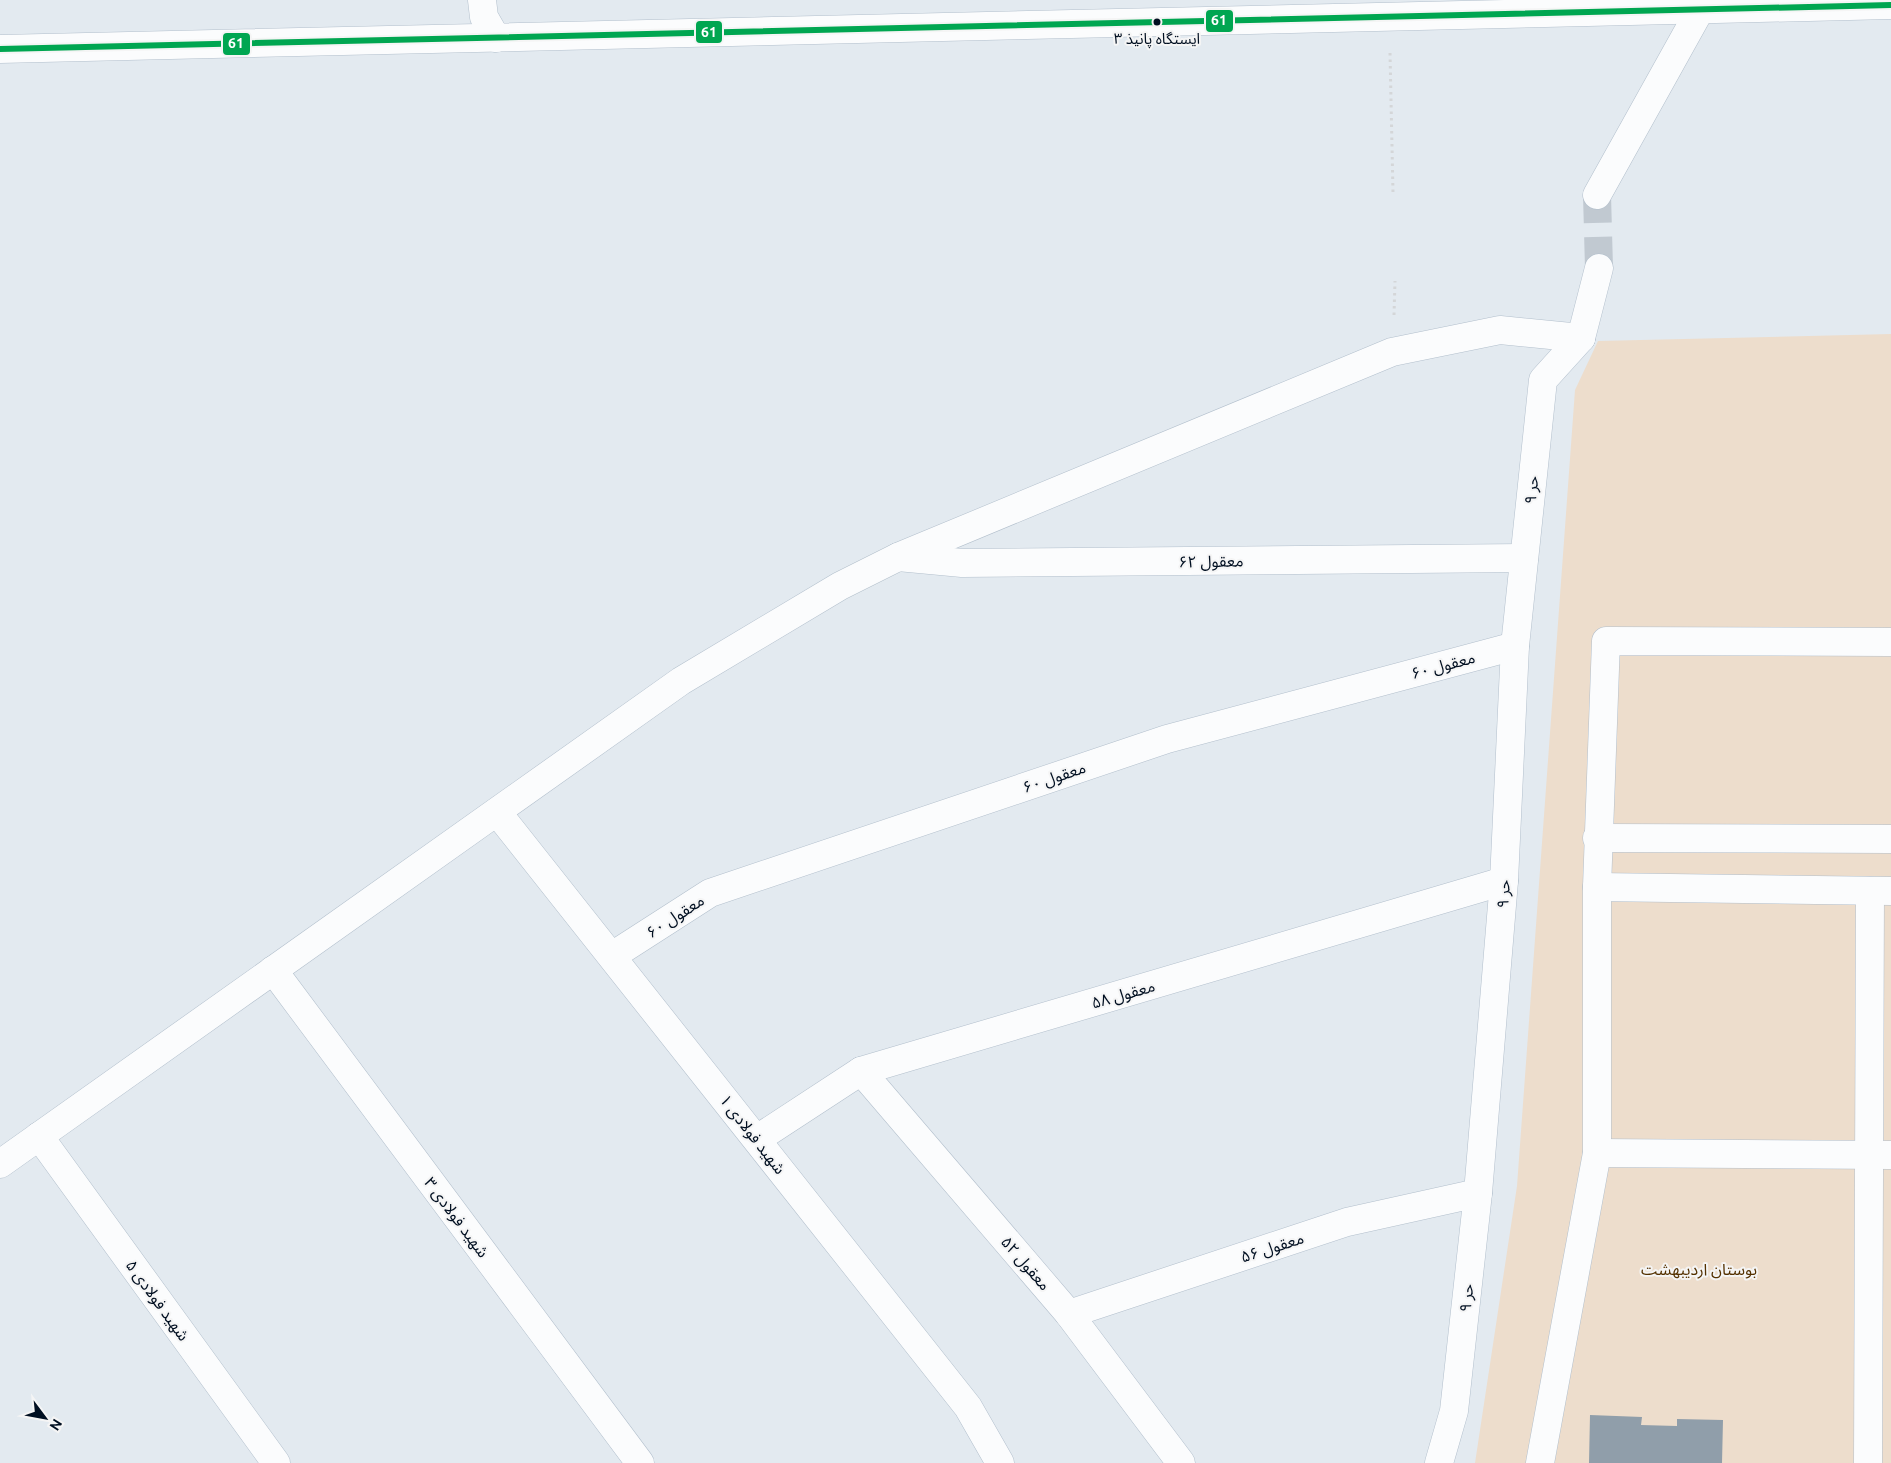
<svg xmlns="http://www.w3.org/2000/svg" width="1891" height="1463" font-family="Ubuntu,'Noto Sans Arabic',sans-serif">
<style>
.green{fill:#edddcc}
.building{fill:#909eaa}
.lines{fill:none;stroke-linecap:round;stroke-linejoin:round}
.street-tunnel{stroke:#c1c9d1;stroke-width:28;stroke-dasharray:28 14;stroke-linecap:butt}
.street-casing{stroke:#b2bfcc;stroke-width:29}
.secondary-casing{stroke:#b2bfcc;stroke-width:29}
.path{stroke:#d4d6d8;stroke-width:3;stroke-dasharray:2.5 4;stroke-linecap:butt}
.street{stroke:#fbfcfd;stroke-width:28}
.secondary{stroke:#fbfcfd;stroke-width:28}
.bus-1-casing{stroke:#f5f5f5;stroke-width:10}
.bus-1{stroke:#00a651;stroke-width:6}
.bus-dot{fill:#000f21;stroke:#f5f5f5;stroke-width:2}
.labels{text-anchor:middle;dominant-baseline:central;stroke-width:4;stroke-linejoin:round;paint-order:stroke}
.bus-label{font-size:15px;fill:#000f21;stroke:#f5f5f5}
.street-label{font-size:16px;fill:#000f21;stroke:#f5f5f5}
.park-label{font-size:16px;fill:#543100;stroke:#f5f5f5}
.line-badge{stroke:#f5f5f5;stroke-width:2}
.badge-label{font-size:14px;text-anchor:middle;font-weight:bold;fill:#fff}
</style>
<rect width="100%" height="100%" fill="#e3eaf0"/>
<!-- green -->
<polygon class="green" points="1891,334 1891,1463 1475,1463 1517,1186 1575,390 1598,341"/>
<!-- building -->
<polygon class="building" points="1590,1415 1642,1417 1641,1425 1677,1426 1677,1419 1723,1420 1722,1463 1589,1463"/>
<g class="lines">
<!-- street-tunnel -->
<polyline class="street-tunnel" points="1597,195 1599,268"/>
<!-- street casing -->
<g class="street-casing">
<g id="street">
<polyline points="1597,195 1700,10"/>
<polyline points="1581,338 1599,268"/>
<polyline points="898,557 962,563 1524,558"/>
<polyline points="497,812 968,1407 1000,1463"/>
<polyline points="1597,838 1891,839"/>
<polyline points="1597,887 1891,891"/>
<polyline points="612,956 710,893 1167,739 1515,646"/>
<polyline points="273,970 640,1463"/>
<polyline points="861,1071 1069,1314 1181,1463"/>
<polyline points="39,1136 276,1463"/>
<polyline points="757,1139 861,1071 1504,881"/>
<polyline points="1597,1153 1891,1155"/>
<polyline points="1069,1314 1347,1222 1478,1193"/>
<polyline points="1540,1463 1597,1153 1597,887 1606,641 1891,642"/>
<polyline points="1868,1463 1870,891"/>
</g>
</g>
<!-- secondary casing -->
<g class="secondary-casing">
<g id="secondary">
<polyline points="482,0 484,17 496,38"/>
<polyline points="0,49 1891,5"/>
<polyline points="0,1164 681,681 840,586 898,557 1392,352 1500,330 1581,338"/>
<polyline points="1439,1463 1454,1411 1478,1193 1504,881 1515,646 1543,380 1581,338"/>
</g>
</g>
<!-- path -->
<g class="path">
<polyline points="1390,53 1393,193"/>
<polyline points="1394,315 1395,281"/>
</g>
<!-- street -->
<use href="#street" class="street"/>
<!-- secondary -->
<use href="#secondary" class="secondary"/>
<!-- bus-1 casing -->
<g class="bus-1-casing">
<polyline id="bus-1" points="0,49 1891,5"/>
</g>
<!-- bus-1 -->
<use href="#bus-1" class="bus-1"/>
</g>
<!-- markers -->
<circle class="bus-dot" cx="1157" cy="22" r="4.5"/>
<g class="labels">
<!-- bus labels -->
<g class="bus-label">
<text x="1157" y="38">ایستگاه پانیذ ۳</text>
</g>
<!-- street labels -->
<g class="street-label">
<text transform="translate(1531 490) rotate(-84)">حر ۹</text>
<text transform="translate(1211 561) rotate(-1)">معقول ۶۲</text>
<text transform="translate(1443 665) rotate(-15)">معقول ۶۰</text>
<text transform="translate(1054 777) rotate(-19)">معقول ۶۰</text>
<text transform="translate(1503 894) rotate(-86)">حر ۹</text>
<text transform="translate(675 916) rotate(-33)">معقول ۶۰</text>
<text transform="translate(1123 994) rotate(-16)">معقول ۵۸</text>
<text transform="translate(753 1134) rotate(52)">شهید فولادی ۱</text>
<text transform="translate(457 1217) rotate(53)">شهید فولادی ۳</text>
<text transform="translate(1272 1247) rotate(-18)">معقول ۵۶</text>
<text transform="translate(1026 1263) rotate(49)">معقول ۵۲</text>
<text transform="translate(1466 1298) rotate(-84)">حر ۹</text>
<text transform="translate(158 1300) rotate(54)">شهید فولادی ۵</text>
</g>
<!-- park labels -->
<g class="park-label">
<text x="1699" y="1269">بوستان اردیبهشت</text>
</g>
</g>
<g class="line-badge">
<rect x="1205" y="9" width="29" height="24" rx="5" fill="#00a651"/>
<rect x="695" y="20" width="28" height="24" rx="5" fill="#00a651"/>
<rect x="222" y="32" width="29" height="24" rx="5" fill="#00a651"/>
</g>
<g class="badge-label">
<text x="1219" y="25">61</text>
<text x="709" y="37">61</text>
<text x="236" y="48">61</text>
</g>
<!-- north arrow -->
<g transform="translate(45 1418) rotate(122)" stroke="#f5f5f5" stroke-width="4" paint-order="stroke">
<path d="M0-4L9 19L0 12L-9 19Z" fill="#000f21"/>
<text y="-8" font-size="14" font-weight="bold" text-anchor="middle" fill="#000f21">N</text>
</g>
</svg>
